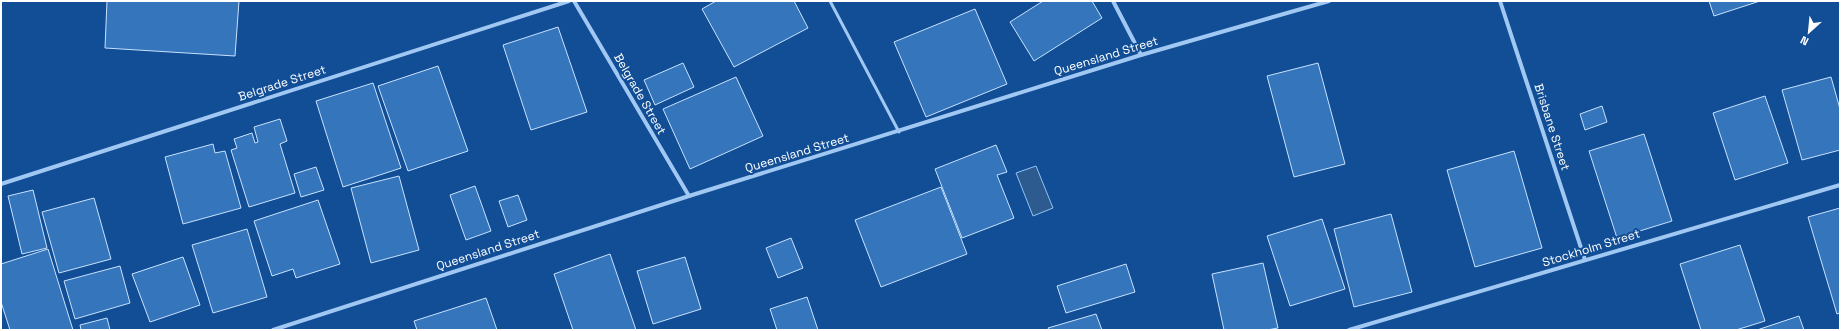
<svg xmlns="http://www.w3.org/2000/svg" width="1841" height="331" font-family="'Space Grotesk',sans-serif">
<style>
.water{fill:#2e5b8f;stroke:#92c3f7}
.building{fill:#3475bc;stroke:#c8e2fe}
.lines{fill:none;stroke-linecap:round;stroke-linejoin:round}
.lane{stroke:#a0c8f3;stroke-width:3}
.street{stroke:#a0c8f3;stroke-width:4}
.labels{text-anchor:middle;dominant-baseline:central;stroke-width:4;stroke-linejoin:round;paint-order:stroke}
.street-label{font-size:12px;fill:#fff;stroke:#114e96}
</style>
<rect width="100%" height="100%" fill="#114e96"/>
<!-- water -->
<polygon class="water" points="1036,166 1053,208 1033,216 1016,173"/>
<!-- building -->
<g class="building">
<polygon points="107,1 239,1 235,56 105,48"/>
<polygon points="716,1 794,1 808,28 734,67 702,9"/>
<polygon points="1043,1 1092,1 1102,18 1034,61 1010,22"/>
<polygon points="1709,1 1760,1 1714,16"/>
<polygon points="975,9 1007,84 926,117 894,42"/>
<polygon points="558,27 587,112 531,130 503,45"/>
<polygon points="683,63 694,87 655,105 644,80"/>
<polygon points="1318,63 1345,164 1294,177 1267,76"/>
<polygon points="438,66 468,151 408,171 378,86"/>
<polygon points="736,77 763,136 690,169 663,109"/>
<polygon points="1831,77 1840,109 1840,150 1802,160 1782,90"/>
<polygon points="373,83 401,168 343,187 316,101"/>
<polygon points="1765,96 1788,163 1735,180 1713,113"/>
<polygon points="1602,106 1607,122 1585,130 1580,114"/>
<polygon points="280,119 287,141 280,144 295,193 249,207 231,150 237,148 234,139 252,133 255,143 258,142 254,127"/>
<polygon points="1644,134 1672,221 1617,238 1589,151"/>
<polygon points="213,144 215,153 225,151 241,208 183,224 165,157"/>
<polygon points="996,145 1007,172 997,175 1014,218 962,238 935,169"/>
<polygon points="1514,151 1542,248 1475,267 1447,170"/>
<polygon points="316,167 324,190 301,197 294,174"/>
<polygon points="399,176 419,250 371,263 351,188"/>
<polygon points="475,186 491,231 466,240 450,195"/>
<polygon points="941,187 967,254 881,287 855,220"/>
<polygon points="33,190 47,248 22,254 8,196"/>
<polygon points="518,195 527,220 508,227 499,201"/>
<polygon points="94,198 111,259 59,273 42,212"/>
<polygon points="318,200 340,264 296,278 293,269 272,276 254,221"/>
<polygon points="1840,208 1840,313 1837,314 1808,217"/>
<polygon points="1391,214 1412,292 1354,307 1334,229"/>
<polygon points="1322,219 1345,289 1290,306 1267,236"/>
<polygon points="247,229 267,297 213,313 192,245"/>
<polygon points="791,238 803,268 778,278 766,248"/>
<polygon points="1740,245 1765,321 1736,330 1701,330 1680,264"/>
<polygon points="48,249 73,330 10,330 1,302 1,264"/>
<polygon points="610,254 636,330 573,330 554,274"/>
<polygon points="183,257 200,305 150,322 132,274"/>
<polygon points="685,257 701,309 653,324 637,271"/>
<polygon points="1263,263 1278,328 1267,330 1224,330 1212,274"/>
<polygon points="1126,264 1135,292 1066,313 1057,286"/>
<polygon points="120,266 130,303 75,319 64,281"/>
<polygon points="807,297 818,330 777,330 770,309"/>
<polygon points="486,298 497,330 417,330 414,321"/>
<polygon points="1096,314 1102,330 1049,330 1048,328"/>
<polygon points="1799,316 1804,330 1757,330"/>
<polygon points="107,318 110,330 81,330 80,325"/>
</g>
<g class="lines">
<!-- lane -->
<polyline class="lane" points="830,1 899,132"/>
<!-- street -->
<g class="street">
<polyline points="574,1 689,196"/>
<polyline points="1113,1 1141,55"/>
<polyline points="1500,1 1585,260"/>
<polyline points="1,184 569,1"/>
<polyline points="273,330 689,196 1141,55 1329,1"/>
<polyline points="1349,330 1840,185"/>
</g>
</g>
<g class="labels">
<!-- street labels -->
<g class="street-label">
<text transform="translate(1106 56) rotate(-17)">Queensland Street</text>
<text transform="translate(282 83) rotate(-18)">Belgrade Street</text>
<text transform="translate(640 94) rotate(60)">Belgrade Street</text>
<text transform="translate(1552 127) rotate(72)">Brisbane Street</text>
<text transform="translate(797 153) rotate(-17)">Queensland Street</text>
<text transform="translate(1591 248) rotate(-17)">Stockholm Street</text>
<text transform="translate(488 250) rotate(-18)">Queensland Street</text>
</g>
</g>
<!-- border -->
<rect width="1841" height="331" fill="none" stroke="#ffffff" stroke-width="4"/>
<!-- north arrow -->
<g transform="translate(1809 32) rotate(207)" stroke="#114e96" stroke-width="3" paint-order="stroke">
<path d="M0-3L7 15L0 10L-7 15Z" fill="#ffffff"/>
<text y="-6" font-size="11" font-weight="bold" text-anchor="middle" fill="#ffffff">N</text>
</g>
</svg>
